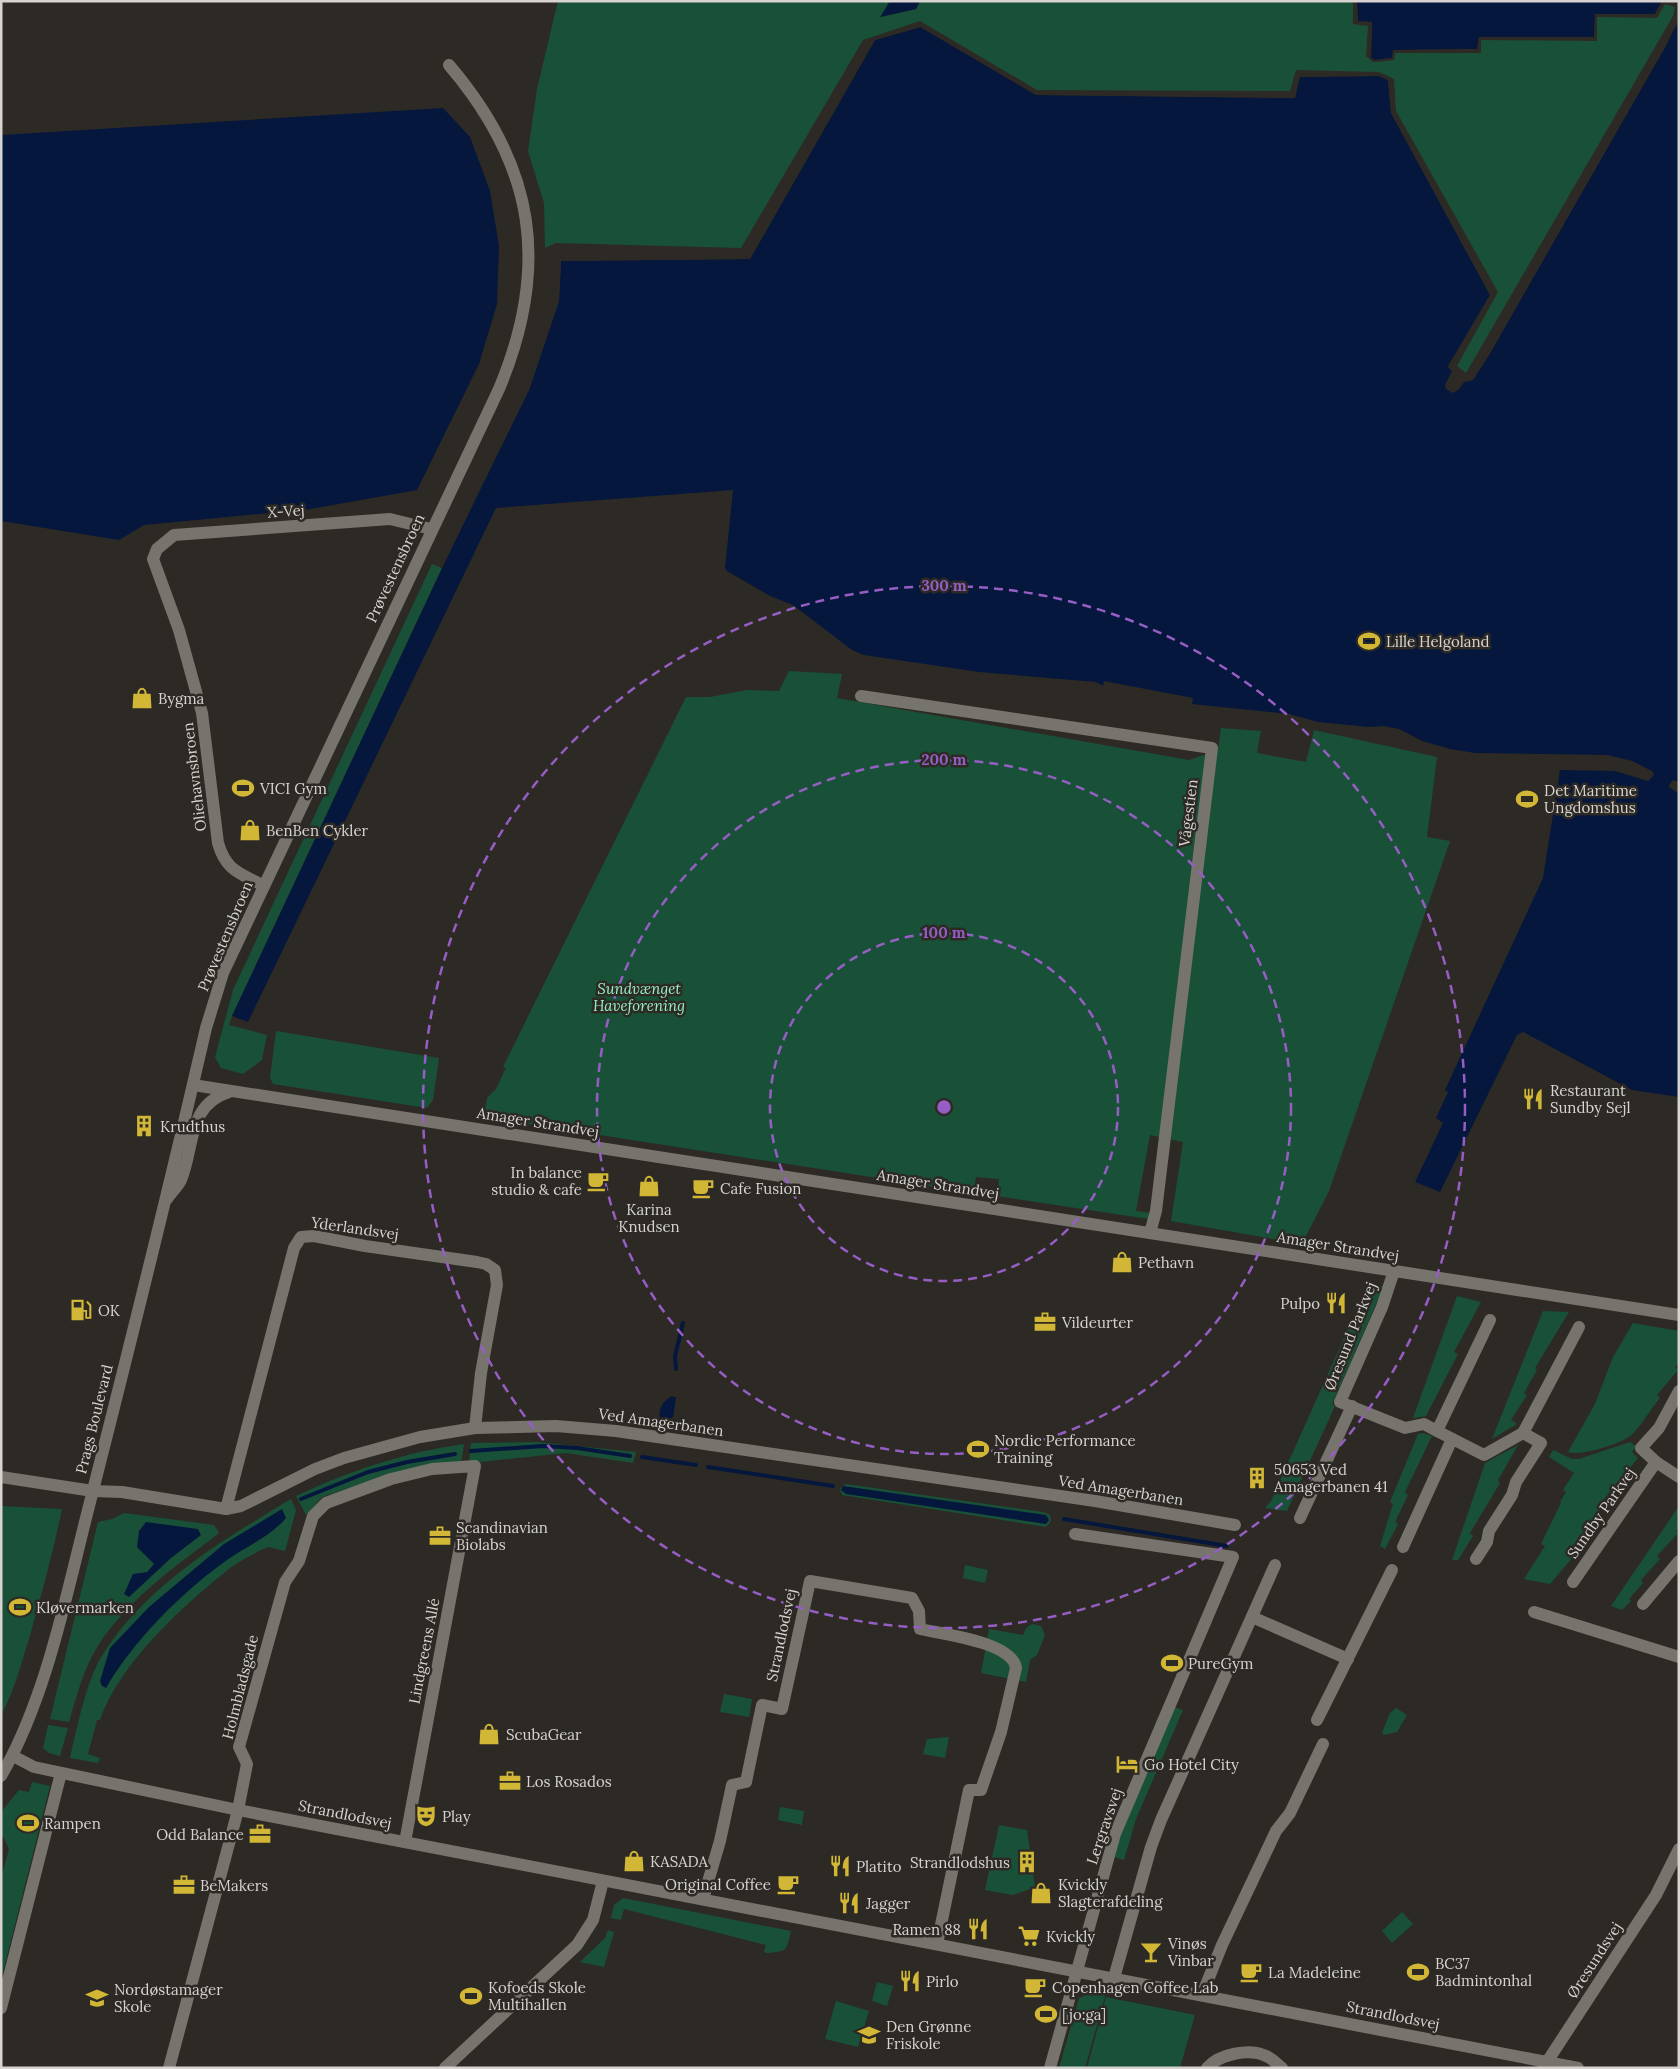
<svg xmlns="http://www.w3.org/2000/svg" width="1680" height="2069" font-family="Lora,serif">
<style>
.green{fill:#195138}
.water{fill:#05173c}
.pier{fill:#2d2a25}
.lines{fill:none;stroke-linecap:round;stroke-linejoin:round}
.stream{stroke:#05173c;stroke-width:4}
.minor{stroke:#77736d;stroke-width:12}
.ring{fill:none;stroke:#965ec4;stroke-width:2.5;stroke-dasharray:9 6}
.labels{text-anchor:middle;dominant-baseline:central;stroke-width:5;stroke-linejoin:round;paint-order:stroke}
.street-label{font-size:15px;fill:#d6d3d0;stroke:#2d2a25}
.poi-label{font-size:15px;fill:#d6d3d0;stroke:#2d2a25;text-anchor:start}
.park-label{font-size:15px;font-style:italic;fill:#96eec1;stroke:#2d2a25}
.centre{fill:#965ec4;stroke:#2d2a25;stroke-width:2.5}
.ring-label{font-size:15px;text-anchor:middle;font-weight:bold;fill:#965ec4;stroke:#2d2a25;stroke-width:5;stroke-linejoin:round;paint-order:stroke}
</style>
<rect width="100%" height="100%" fill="#2d2a25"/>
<!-- green -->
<g class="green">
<polygon points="558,1 890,1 881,17 916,9 919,2 928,1 1353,1 1353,24 1368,26 1366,56 1373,62 1394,60 1395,53 1481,53 1481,40 1597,41 1597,17 1657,18 1665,4 1675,7 1673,16 1466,373 1457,366 1498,292 1396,111 1394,79 1379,72 1296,70 1290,91 1037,90 920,21 863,40 741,248 556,243 545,248 544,203 528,151 537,89"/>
<polygon points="432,564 442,568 232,1016 229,1025 267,1035 262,1060 243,1074 221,1068 215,1057 233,990"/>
<polygon points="789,671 842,674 837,698 1189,760 1218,750 1221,728 1261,731 1257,753 1306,762 1314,730 1437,757 1427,837 1450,841 1329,1191 1302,1244 1171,1221 1183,1142 1150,1135 1136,1211 1151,1213 1149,1219 997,1196 999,1179 976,1177 974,1193 484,1117 487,1098 496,1089 506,1068 503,1067 686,697 710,697 747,690 779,691"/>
<polygon points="276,1031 439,1058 433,1100 427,1108 273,1084 270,1078"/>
<polygon points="1371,1285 1384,1286 1332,1404 1335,1406 1287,1511 1265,1508 1271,1501 1365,1291"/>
<polygon points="1457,1296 1481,1302 1454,1352 1458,1354 1426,1416 1413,1418"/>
<polygon points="1543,1311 1569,1312 1535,1368 1537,1370 1524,1393 1527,1395 1511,1420 1517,1424 1492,1439"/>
<path d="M1633,1323l46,8v31l-4,5 3,3 -21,25 3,3c-9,10 -22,33 -31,39 -13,8 -47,19 -61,15l27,-48 18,-47z"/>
<polygon points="1423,1433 1432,1436 1405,1492 1408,1495 1395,1522 1398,1524 1385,1549 1380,1546 1393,1504 1390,1502 1418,1434"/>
<polygon points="536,1442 636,1452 633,1463 566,1453 469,1463 471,1443"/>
<polygon points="1630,1442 1636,1446 1632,1452 1638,1458 1599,1505 1602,1508 1585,1530 1588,1533 1569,1555 1572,1558 1550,1584 1524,1579 1545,1546 1541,1544 1561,1503 1560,1502 1566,1492 1563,1490 1574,1473 1549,1457 1553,1450 1572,1459 1579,1459"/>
<path d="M464,1444l-3,19 -73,12 -66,22 -16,18 -10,-19c53,-25 109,-44 168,-52z"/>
<polygon points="1518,1445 1498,1480 1500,1483 1470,1533 1473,1536 1458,1560 1452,1560 1485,1463"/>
<polygon points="846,1484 1043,1512 1050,1515 1051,1521 1046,1527 842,1495 840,1489"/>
<path d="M291,1499l5,11 -11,41 -16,-4 -6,2c-13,7 -28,14 -39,24 -44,35 -106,93 -124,147h-3l-9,34 12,4 -2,5 -28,-5c6,-28 16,-74 30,-99 43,-72 121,-118 191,-160z"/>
<path d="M1,1506l61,3c-9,44 -21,87 -33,130 -8,25 -15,53 -28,76z"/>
<polygon points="1679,1506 1679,1527 1676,1531 1678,1533 1657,1556 1660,1559 1641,1580 1643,1583 1629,1599 1631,1601 1622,1610 1611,1606"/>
<path d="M124,1513l90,12 5,8c-44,34 -94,68 -123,116 -13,22 -20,49 -27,73l-19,-3 48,-197 14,-3z"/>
<polygon points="965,1565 988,1570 985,1583 963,1578"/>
<polygon points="1032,1624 1041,1626 1045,1635 1037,1655 1030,1660 1026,1682 981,1673 989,1629 1023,1635 1026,1628"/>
<polygon points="724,1694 752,1699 749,1717 720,1712"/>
<polygon points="1174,1707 1183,1710 1136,1819 1124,1860 1114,1857 1133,1795"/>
<polygon points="1396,1708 1407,1715 1397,1732 1384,1735 1382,1733 1390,1713"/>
<polygon points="48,1725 68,1728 60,1756 49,1753 43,1748"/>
<polygon points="949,1737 945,1758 923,1754 927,1739"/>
<polygon points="32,1782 50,1786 1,1980 1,1878 9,1849 1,1832 1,1812 19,1790 29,1792"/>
<polygon points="780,1807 804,1811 802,1825 778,1820"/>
<polygon points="999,1825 1027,1830 1035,1887 1013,1895 985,1890"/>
<path d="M623,1898l168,33c-5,20 -3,20 -24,22l-3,-1 2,-7 -142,-36 -3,11 -10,-2 3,-13z"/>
<polygon points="1402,1912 1413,1924 1392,1943 1382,1931"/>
<polygon points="608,1930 614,1932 604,1967 580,1962 605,1938"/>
<polygon points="877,1982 893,1986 887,2006 872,2001"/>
<polygon points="1095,1991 1106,1993 1085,2068 1059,2068 1079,1998"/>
<polygon points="1106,1997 1195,2015 1180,2068 1087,2068"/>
<polygon points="836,2001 869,2011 858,2047 825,2039"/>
</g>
<!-- water -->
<g class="water">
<polygon points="890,1 920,1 916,9 880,17"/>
<polygon points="1357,1 1662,1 1655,14 1595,14 1594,37 1479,37 1478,49 1393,50 1392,58 1375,60 1371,58 1372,22 1358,21"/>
<polygon points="1679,21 1679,782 1673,780 1669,785 1670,788 1679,793 1679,1097 1632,1090 1523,1032 1517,1035 1440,1192 1415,1182 1443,1123 1436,1118 1448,1092 1445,1090 1543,878 1560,770 1615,771 1648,781 1654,775 1652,771 1632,761 1607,755 1475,753 1450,749 1422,741 1399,729 1384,726 1369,727 1318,722 1289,714 1192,704 1193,698 1104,681 1103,686 1096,682 979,672 864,655 852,650 793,605 770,596 727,571 725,568 733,490 496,508 248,1022 232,1016 475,498 529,390 559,301 561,261 750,259 875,40 920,27 1036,95 1295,98 1299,77 1379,76 1388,80 1391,113 1490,295 1448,366 1452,371 1446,389 1458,390 1464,382 1473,380 1489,355"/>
<polygon points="443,108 470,137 490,191 499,246 497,304 479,364 417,490 311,509 144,525 119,540 1,521 1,135"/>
<path d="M672,1396l4,2 -3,19 -7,5 -6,-4c-2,-9 3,-17 12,-22z"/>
<polygon points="843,1486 1046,1515 1049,1520 1046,1524 846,1494 841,1490"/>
<path d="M282,1509l4,9c-15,18 -39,28 -59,42 -45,32 -93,80 -121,128l-4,-2 -2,-5 10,-33 39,-41 75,-63z"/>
<polygon points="146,1522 198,1529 201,1535 171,1558 129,1597 124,1594 133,1574 147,1572 154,1564 137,1547 139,1531"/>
</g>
<!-- pier -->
<g class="pier">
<polygon points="1354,1 1357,1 1358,21 1372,22 1371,58 1375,60 1392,58 1393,50 1477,49 1479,37 1594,37 1595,14 1655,14 1662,1 1664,1 1656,17 1597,17 1594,39 1481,39 1478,52 1395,53 1394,60 1373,62 1369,58 1370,24 1356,22"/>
<polygon points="1679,18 1667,44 1489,355 1473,380 1464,382 1458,390 1453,393 1446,389 1445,385 1452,371 1448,367 1490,295 1391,113 1388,80 1378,76 1300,77 1295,98 1036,95 921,27 875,40 750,259 561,261 559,301 529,390 442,568 440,568 527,389 556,300 559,259 748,257 874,38 921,24 1036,93 1293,95 1299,75 1379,74 1390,78 1393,112 1493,294 1451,366 1454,371 1447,386 1453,390 1463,380 1472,378 1486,354"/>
</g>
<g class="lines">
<!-- stream -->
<g class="stream">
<polyline points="676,1369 675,1356 683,1323"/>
<polyline points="471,1451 543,1446 577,1448 630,1456"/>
<polyline points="642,1457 696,1465"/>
<polyline points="708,1467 833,1486"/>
<polyline points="301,1499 368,1472 407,1462 455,1454"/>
<polyline points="1064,1519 1227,1546"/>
</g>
<!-- minor -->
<g class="minor">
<polyline points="861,696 1212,748 1156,1211 1150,1233"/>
<path d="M264,886c-24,-13 -38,-15 -46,-43l-16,-130 -23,-83 -26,-71 4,-10 17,-14 216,-16 41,10"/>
<polyline points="193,1085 1679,1315"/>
<path d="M167,1199c4,-6 11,-13 14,-19 14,-34 6,-75 48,-88"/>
<polyline points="1394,1271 1382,1307 1340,1402 1405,1428 1424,1424 1437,1431 1490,1320"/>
<polyline points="1679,1391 1659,1428 1641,1448 1656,1462 1679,1477"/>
<polyline points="1437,1431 1484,1455 1523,1433 1541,1443 1516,1482 1512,1495 1489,1531 1487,1542 1476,1559"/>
<polyline points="1523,1433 1579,1327"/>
<polyline points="1,1477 93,1491 122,1492 226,1509 241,1506 315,1469 344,1458 420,1437 475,1428 556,1426 616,1431 1095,1501 1235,1525"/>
<polyline points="226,1509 294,1248 301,1237 314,1236 365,1246 477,1262 486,1264 495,1270 497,1285 481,1373 475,1428"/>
<polyline points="1300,1518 1352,1406"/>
<polyline points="1403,1547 1452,1439"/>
<polyline points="1573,1582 1656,1462"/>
<polyline points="1643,1604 1679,1561"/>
<polyline points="1534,1612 1679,1657"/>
<polyline points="1252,1617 1348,1659"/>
<polyline points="1317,1720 1392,1570"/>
<polyline points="13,1756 34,1767 238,1810 1578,2068"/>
<path d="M1,1776c45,-77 65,-180 87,-266 41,-161 81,-321 118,-482l17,-55 276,-584c51,-122 37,-222 -50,-324"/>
<path d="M703,1899l17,-58 12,-56 14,-3 16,-77 20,4 28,-128 102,17 7,13 1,18c22,5 92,13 96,39l-15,64 -20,58h-12l-32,154"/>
<polyline points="1114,1978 1151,1847 1161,1820 1275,1565"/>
<polyline points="1202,1995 1222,1945 1276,1831 1290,1813 1323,1744"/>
<polyline points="1,2008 61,1773"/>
<polyline points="169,2068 238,1810 247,1764 239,1747 285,1582 299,1561 313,1516 326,1503 391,1479 432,1469 475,1466 405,1842"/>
<polyline points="445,2068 577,1945 593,1920 603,1881"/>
<polyline points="1050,2068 1115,1834 1233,1557 1075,1534"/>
<path d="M1207,2068c12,-14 42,-20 59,-12 6,2 11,8 16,12"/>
<polyline points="1543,2068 1656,1895 1679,1849"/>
</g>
</g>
<!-- distance rings -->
<g class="ring">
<circle cx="944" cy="1107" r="174"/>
<circle cx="944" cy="1107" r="347"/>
<circle cx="944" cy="1107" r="521"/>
</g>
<!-- icons -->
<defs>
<g id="stadium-bare" transform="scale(1.725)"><path d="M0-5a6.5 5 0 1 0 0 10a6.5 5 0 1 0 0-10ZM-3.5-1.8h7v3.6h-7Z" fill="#d2b736" stroke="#2d2a25" stroke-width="2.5" paint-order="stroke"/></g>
<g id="shop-bare" transform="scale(1.725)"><path d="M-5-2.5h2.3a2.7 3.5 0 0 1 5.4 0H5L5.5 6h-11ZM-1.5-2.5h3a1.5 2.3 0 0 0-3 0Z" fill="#d2b736" stroke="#2d2a25" stroke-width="2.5" paint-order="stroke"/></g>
<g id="restaurant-bare" transform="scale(1.725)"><path d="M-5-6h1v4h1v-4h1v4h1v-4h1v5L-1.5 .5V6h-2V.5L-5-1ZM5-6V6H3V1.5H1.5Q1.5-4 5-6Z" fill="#d2b736" stroke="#2d2a25" stroke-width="2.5" paint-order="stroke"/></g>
<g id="building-bare" transform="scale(1.725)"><path d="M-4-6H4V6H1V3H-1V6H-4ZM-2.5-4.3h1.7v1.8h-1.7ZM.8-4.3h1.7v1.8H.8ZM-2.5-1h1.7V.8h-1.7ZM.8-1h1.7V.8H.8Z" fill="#d2b736" stroke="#2d2a25" stroke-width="2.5" paint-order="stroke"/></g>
<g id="cafe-bare" transform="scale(1.725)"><path d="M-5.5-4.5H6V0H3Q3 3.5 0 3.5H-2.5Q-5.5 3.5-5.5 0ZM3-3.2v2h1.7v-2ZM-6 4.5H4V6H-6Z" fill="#d2b736" stroke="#2d2a25" stroke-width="2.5" paint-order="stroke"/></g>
<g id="fuel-bare" transform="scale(1.725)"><path d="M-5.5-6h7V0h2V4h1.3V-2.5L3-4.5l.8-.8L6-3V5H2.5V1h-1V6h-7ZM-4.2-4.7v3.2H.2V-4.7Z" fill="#d2b736" stroke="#2d2a25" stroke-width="2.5" paint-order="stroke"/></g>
<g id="office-bare" transform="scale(1.725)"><path d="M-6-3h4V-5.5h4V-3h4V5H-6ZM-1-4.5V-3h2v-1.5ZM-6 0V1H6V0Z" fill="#d2b736" stroke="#2d2a25" stroke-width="2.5" paint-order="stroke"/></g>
<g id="hotel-bare" transform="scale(1.725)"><path d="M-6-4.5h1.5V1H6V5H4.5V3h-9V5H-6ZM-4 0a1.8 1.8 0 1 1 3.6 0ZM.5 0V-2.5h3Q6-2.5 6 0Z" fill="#d2b736" stroke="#2d2a25" stroke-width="2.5" paint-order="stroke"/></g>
<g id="theatre-bare" transform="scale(1.725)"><path d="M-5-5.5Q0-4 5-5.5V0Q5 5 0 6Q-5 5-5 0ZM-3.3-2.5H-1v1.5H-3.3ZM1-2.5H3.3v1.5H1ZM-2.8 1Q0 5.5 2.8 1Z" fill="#d2b736" stroke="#2d2a25" stroke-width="2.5" paint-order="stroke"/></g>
<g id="supermarket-bare" transform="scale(1.725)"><path d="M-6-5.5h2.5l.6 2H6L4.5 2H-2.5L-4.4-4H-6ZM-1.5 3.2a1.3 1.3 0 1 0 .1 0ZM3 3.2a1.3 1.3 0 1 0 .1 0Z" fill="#d2b736" stroke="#2d2a25" stroke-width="2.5" paint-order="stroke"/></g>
<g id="bar-bare" transform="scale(1.725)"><path d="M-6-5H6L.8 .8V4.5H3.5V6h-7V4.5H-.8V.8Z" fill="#d2b736" stroke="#2d2a25" stroke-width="2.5" paint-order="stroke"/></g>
<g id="school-bare" transform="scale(1.725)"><path d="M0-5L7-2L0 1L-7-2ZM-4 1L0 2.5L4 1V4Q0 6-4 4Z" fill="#d2b736" stroke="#2d2a25" stroke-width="2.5" paint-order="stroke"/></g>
</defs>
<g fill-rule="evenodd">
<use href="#stadium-bare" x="1369" y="641"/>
<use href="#shop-bare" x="142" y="698"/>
<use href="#stadium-bare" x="243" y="788"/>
<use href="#stadium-bare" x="1527" y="799"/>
<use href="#shop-bare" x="250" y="830"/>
<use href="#restaurant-bare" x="1533" y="1099"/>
<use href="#building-bare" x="144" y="1126"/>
<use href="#cafe-bare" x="598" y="1181"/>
<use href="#shop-bare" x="649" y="1186"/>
<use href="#cafe-bare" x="703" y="1188"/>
<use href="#shop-bare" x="1122" y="1262"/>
<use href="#restaurant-bare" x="1336" y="1303"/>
<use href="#fuel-bare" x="81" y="1310"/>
<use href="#office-bare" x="1045" y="1322"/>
<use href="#stadium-bare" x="978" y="1449"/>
<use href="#building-bare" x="1257" y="1478"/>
<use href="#office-bare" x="440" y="1536"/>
<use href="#stadium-bare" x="20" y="1607"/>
<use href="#stadium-bare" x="1172" y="1663"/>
<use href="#shop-bare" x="489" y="1734"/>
<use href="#hotel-bare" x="1127" y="1764"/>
<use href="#office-bare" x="510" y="1781"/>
<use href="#theatre-bare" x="426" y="1816"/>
<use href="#stadium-bare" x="28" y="1823"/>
<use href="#office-bare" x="260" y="1834"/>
<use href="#shop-bare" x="634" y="1861"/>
<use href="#building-bare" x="1027" y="1862"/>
<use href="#restaurant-bare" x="840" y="1866"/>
<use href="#cafe-bare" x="788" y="1884"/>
<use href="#office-bare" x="184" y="1885"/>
<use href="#shop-bare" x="1041" y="1893"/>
<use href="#restaurant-bare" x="849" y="1903"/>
<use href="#restaurant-bare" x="978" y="1929"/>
<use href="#supermarket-bare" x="1029" y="1936"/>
<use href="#bar-bare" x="1151" y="1952"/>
<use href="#cafe-bare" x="1251" y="1972"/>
<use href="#stadium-bare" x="1418" y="1972"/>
<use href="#restaurant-bare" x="910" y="1981"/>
<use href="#cafe-bare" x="1035" y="1987"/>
<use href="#stadium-bare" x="471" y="1996"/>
<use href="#school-bare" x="97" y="1998"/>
<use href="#stadium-bare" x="1046" y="2014"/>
<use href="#school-bare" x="869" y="2035"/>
</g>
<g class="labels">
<!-- street labels -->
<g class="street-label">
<text transform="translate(286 511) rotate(-4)">X-Vej</text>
<text transform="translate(395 568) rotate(-65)">Prøvestensbroen</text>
<text transform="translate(194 777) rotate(-97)">Oliehavnsbroen</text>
<text transform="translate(1188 813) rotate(-83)">Vågestien</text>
<text transform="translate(225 936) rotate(-67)">Prøvestensbroen</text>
<text transform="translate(538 1122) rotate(9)">Amager Strandvej</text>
<text transform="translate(938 1184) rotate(9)">Amager Strandvej</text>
<text transform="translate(355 1228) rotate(8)">Yderlandsvej</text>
<text transform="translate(1338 1246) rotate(9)">Amager Strandvej</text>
<text transform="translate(1350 1336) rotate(-68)">Øresund Parkvej</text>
<text transform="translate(94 1419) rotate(-76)">Prags Boulevard</text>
<text transform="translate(661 1422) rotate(8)">Ved Amagerbanen</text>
<text transform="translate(1121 1490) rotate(9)">Ved Amagerbanen</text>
<text transform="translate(1601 1513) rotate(-55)">Sundby Parkvej</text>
<text transform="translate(781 1635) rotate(-78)">Strandlodsvej</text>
<text transform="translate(424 1651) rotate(-79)">Lindgreens Allé</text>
<text transform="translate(240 1687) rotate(-76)">Holmbladsgade</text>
<text transform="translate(345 1814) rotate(11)">Strandlodsvej</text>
<text transform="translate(1104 1826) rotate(-71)">Lergravsvej</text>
<text transform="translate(1594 1960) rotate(-57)">Øresundsvej</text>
<text transform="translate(1393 2015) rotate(11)">Strandlodsvej</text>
</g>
<!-- poi labels -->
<g class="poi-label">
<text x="1386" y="641">Lille Helgoland</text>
<text x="158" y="698">Bygma</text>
<text x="260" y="788">VICI Gym</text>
<text x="1544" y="790">Det Maritime<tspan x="1544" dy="17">Ungdomshus</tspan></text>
<text x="266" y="830">BenBen Cykler</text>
<text x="1550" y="1090">Restaurant<tspan x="1550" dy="17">Sundby Sejl</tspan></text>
<text x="160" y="1126">Krudthus</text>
<text x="582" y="1172" text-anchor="end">In balance<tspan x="582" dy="17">studio &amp; cafe</tspan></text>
<text x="720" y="1188">Cafe Fusion</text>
<text x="649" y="1209" text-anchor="middle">Karina<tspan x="649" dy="17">Knudsen</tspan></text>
<text x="1138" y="1262">Pethavn</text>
<text x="1320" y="1303" text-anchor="end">Pulpo</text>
<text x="98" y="1310">OK</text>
<text x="1062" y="1322">Vildeurter</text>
<text x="994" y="1440">Nordic Performance<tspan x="994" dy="17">Training</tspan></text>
<text x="1274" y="1469">50653 Ved<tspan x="1274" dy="17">Amagerbanen 41</tspan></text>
<text x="456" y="1527">Scandinavian<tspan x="456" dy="17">Biolabs</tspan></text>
<text x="36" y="1607">Kløvermarken</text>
<text x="1188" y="1663">PureGym</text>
<text x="506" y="1734">ScubaGear</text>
<text x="1144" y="1764">Go Hotel City</text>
<text x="526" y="1781">Los Rosados</text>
<text x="442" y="1816">Play</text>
<text x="44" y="1823">Rampen</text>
<text x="244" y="1834" text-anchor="end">Odd Balance</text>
<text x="650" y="1861">KASADA</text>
<text x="1010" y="1862" text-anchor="end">Strandlodshus</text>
<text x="856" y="1866">Platito</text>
<text x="771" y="1884" text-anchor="end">Original Coffee</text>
<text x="1058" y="1884">Kvickly<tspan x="1058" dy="17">Slagterafdeling</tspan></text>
<text x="200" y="1885">BeMakers</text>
<text x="866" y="1903">Jagger</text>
<text x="961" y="1929" text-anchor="end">Ramen 88</text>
<text x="1046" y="1936">Kvickly</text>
<text x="1168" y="1943">Vinøs<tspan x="1168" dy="17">Vinbar</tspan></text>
<text x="1435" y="1963">BC37<tspan x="1435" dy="17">Badmintonhal</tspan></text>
<text x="1268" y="1972">La Madeleine</text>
<text x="926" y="1981">Pirlo</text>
<text x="488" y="1987">Kofoeds Skole<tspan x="488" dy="17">Multihallen</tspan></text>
<text x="1052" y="1987">Copenhagen Coffee Lab</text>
<text x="114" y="1989">Nordøstamager<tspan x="114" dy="17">Skole</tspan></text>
<text x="1062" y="2014">[jo:ga]</text>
<text x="886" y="2026">Den Grønne<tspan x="886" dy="17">Friskole</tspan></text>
</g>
<!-- park labels -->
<g class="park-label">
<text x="639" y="988">Sundvænget<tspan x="639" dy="17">Haveforening</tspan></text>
</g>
</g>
<circle cx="944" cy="1107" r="8" class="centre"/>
<g class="ring-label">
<text x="944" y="591">300 m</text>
<text x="944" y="765">200 m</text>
<text x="944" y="938">100 m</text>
</g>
<!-- border -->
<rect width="1680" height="2069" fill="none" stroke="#d6d3d0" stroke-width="5"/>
</svg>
